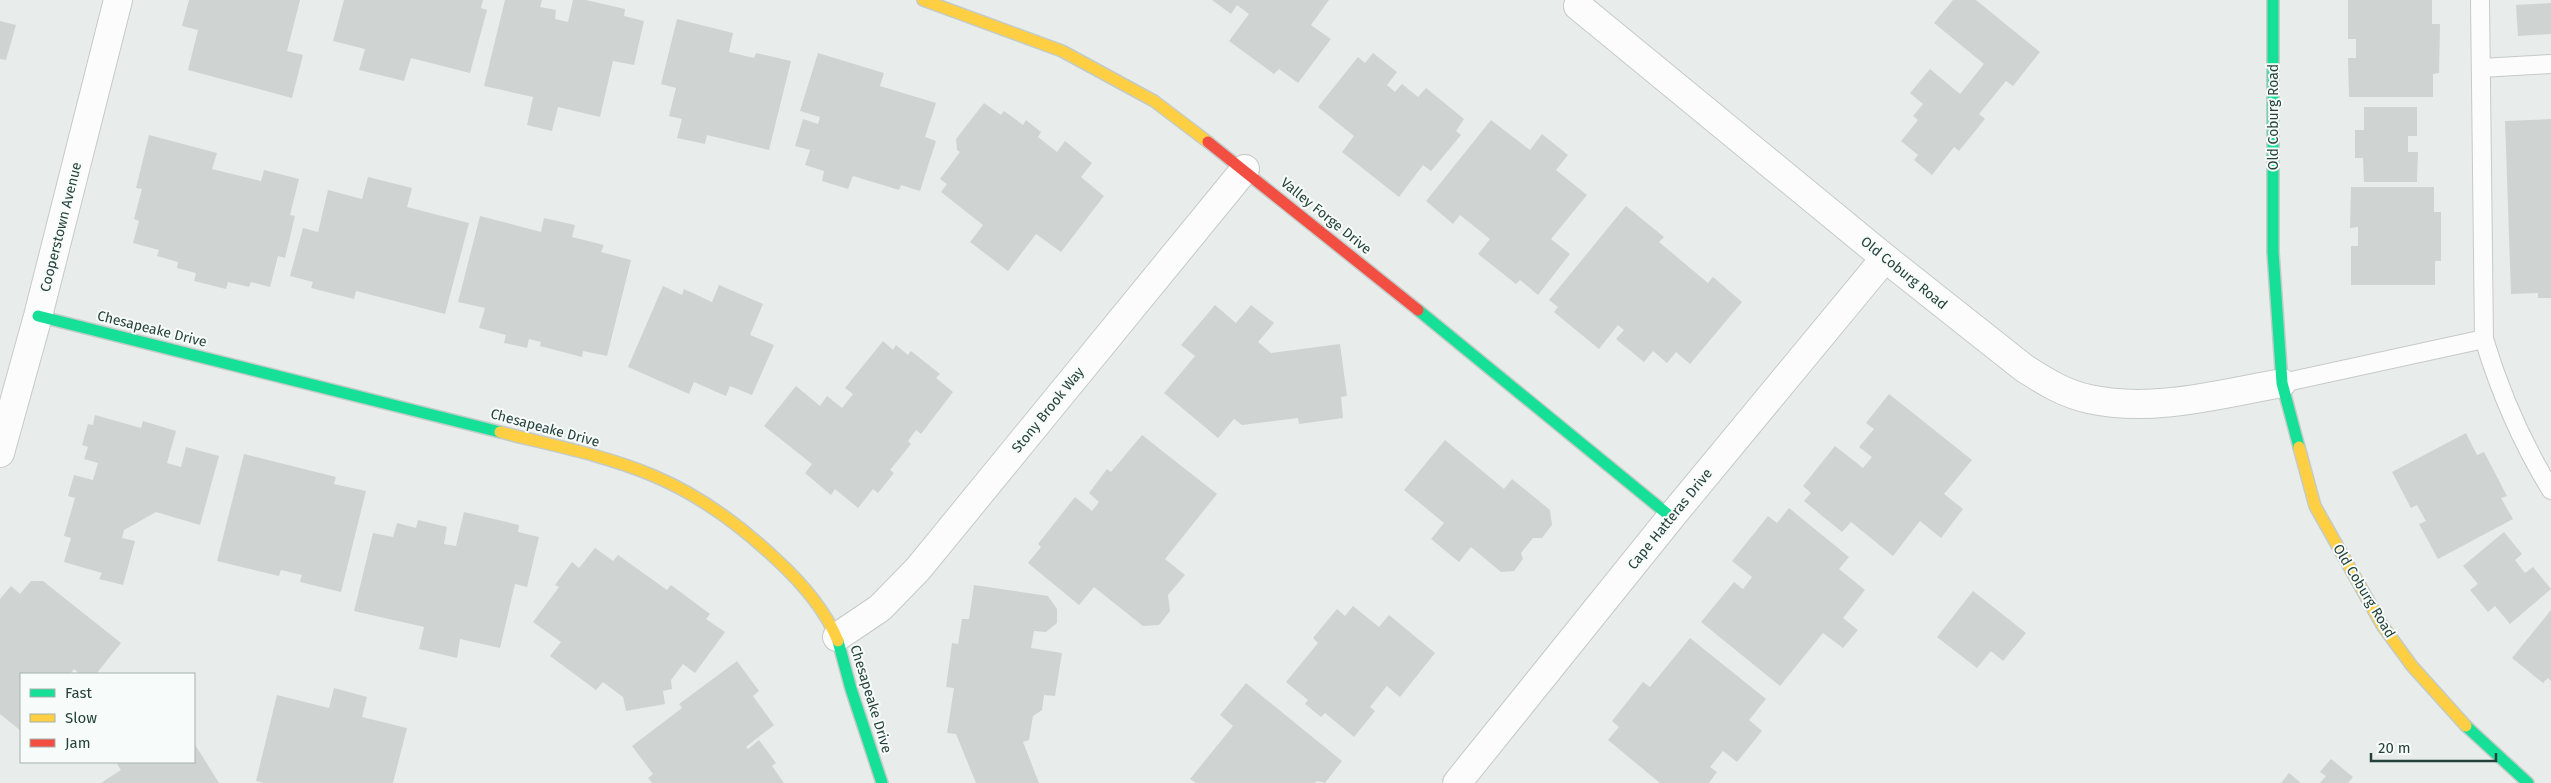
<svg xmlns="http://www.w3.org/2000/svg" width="2551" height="783" font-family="'Fira Sans',sans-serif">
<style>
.building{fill:#cfd4d2}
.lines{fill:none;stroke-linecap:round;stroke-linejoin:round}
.lane-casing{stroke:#c5cac8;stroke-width:20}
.street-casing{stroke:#c5cac8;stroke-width:30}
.fast-casing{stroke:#c3cbc8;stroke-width:14}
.slow-casing{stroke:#c3cbc8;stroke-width:14}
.jam-casing{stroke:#c3cbc8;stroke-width:14}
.lane{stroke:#fcfcfc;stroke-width:18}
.street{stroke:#fcfcfc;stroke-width:28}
.fast{stroke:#16e098;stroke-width:11}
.slow{stroke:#ffcf43;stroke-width:11}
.jam{stroke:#f24e42;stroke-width:11}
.labels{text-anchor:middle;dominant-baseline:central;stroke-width:4;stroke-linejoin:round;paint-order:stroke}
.street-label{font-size:14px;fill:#24423a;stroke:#f7fbf9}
</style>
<rect width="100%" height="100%" fill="#e8edeb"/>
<!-- building -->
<g class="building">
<polygon points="189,0 300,0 287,51 303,55 292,98 188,70 198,30 182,26"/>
<polygon points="344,0 483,0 481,8 487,10 470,73 411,58 404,81 359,70 365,49 333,41"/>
<polygon points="505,0 542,0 540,7 556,10 555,19 568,22 573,0 586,0 625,9 624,16 644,21 634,65 613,61 600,117 558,107 552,131 527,125 533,97 484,86"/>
<polygon points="1212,0 1329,0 1311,25 1331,39 1298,83 1279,69 1274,74 1229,41 1249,14 1237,5 1231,14"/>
<polygon points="1953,0 1976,0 2040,52 2013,86 2006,81 1979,114 1985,119 1959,151 1954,147 1932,175 1914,160 1918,155 1901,141 1918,120 1913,116 1923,104 1910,93 1930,69 1960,94 1984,64 1934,23"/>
<polygon points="2348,0 2432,0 2432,24 2440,24 2439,73 2433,74 2433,97 2349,97 2348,58 2356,58 2356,39 2348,39"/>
<polygon points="2551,3 2551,34 2518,36 2516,5"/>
<polygon points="677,19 733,33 729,52 754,58 756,53 791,61 769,150 707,135 705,144 677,138 682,119 669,116 676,88 661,84"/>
<polygon points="0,21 16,25 6,60 0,59"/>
<polygon points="818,53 884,73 880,86 936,103 925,137 936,141 920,191 901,185 899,190 853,176 848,189 822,181 824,171 805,165 810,150 795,146 803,119 818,124 820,117 800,111"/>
<polygon points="1373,53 1397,72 1387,85 1395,92 1402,84 1418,97 1426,88 1464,119 1456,131 1461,135 1431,171 1423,165 1399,197 1342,152 1354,136 1318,107 1358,57 1365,63"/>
<polygon points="984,103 1001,115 1004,111 1023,125 1026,120 1041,132 1038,137 1057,152 1065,141 1092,163 1081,177 1104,196 1061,252 1036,234 1008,271 970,242 983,225 941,192 947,184 940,179 960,152 957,150 956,139"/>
<polygon points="2364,107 2417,107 2417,136 2408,136 2408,152 2418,152 2417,182 2364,182 2363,158 2355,158 2355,130 2364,130"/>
<polygon points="2551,119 2551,298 2538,298 2538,293 2511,294 2505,121"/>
<polygon points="1491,120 1530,150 1542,134 1568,155 1556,170 1587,195 1551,239 1570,254 1538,295 1520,280 1516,284 1478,254 1490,239 1460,215 1453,224 1426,201"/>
<polygon points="149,135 217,153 212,169 261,181 264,170 299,179 290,215 295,216 285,258 278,256 270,287 251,282 249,287 228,282 226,289 194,281 196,273 177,268 178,262 157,256 159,250 133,243 139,221 134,219 142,189 136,188"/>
<polygon points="368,177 412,188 407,207 469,223 445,314 356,291 354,299 311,288 313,282 290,276 303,228 318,232 328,190 362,199"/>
<polygon points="2351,187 2434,187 2434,212 2441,212 2441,261 2435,261 2435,285 2351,285 2351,246 2358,246 2358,227 2350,228"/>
<polygon points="1626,206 1664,237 1659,242 1708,283 1713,277 1742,302 1690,364 1676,352 1667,363 1653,351 1644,362 1616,339 1624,330 1618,325 1599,349 1554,312 1558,307 1549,300"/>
<polygon points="480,216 541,232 544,218 575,225 572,237 604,245 601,252 631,260 607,356 583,351 582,357 540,346 541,342 529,339 527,348 504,343 506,335 479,328 485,308 458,302"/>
<polygon points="719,285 763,304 750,335 774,345 752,395 730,386 726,396 694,382 689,394 628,367 663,286 682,295 684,289 712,302"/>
<polygon points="1215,305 1236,323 1251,305 1274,323 1258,342 1271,353 1340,344 1347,396 1341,397 1343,418 1299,424 1298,418 1242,425 1234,419 1218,438 1164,393 1195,356 1181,345"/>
<polygon points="883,341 893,350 896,345 908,355 911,351 940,374 936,378 953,392 921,434 916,430 908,441 911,444 890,470 894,473 878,493 873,489 858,508 835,489 831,495 805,473 812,464 764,426 796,386 820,406 827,396 842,408 853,394 845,388"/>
<polygon points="1889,394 1972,460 1944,494 1963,509 1941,538 1920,521 1893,556 1851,522 1842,532 1804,501 1811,493 1803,486 1835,446 1863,468 1872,457 1859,447 1874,429 1866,423"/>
<polygon points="95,415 141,428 143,421 176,431 167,463 181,467 186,447 219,456 200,525 156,512 124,530 122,538 135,541 123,585 99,579 102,573 64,562 71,538 64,536 75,498 68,496 74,475 93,480 98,463 84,459 88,447 82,445 88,424 93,425"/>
<polygon points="2466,433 2477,455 2484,452 2507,496 2501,498 2513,519 2438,559 2419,524 2426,521 2417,505 2411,508 2392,472"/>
<polygon points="1142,435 1217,494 1165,559 1185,575 1168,595 1170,611 1159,625 1143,626 1094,587 1079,605 1028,563 1041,547 1038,544 1075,497 1092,511 1099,502 1089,493 1107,469 1111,472"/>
<polygon points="1445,440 1504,489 1512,479 1550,510 1552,525 1542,538 1533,538 1521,553 1523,559 1514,571 1501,572 1471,547 1459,562 1431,539 1444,523 1404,490"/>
<polygon points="244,454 336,477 334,484 366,491 341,592 300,582 302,575 281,570 279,576 217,561"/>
<polygon points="1789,508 1849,557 1839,569 1865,590 1843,618 1858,630 1843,648 1823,633 1780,686 1701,622 1734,582 1743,589 1752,577 1732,561 1768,516 1777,523"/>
<polygon points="464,512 519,525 518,532 539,537 527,587 515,584 500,648 460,639 457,658 419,649 424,627 354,611 373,533 393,537 397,523 416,528 418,520 447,527 444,544 456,546"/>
<polygon points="2504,532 2522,554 2515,560 2525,573 2533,567 2551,589 2510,624 2495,606 2488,612 2470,590 2478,584 2463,566"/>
<polygon points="595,548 613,561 618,555 667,590 671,585 710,614 706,619 725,632 695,673 683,664 671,680 672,689 663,691 665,704 626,711 623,697 603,682 596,690 550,656 561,642 533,622 559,587 555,585 572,562 579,568"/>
<polygon points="31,581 43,581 121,643 96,674 80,674 74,669 70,674 21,674 21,731 0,714 0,599 11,586 20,594"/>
<polygon points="974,585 1048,596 1057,609 1057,623 1046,632 1034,631 1031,648 1062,653 1055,696 1044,695 1042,710 1033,716 1029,740 1023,742 1039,783 976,783 956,734 947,733 954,688 946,687 952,643 958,644 962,619 969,619"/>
<polygon points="1973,591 2026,633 2003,661 1991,651 1977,668 1937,637"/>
<polygon points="1353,606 1379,627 1389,615 1435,653 1400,697 1387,686 1370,707 1375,711 1354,737 1325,713 1321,717 1305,704 1308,700 1286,682 1318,643 1313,638 1337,609 1345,616"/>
<polygon points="2551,610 2551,681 2548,678 2543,683 2512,658"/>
<polygon points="1690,638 1766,699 1749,720 1762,731 1737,762 1723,751 1710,767 1717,772 1709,783 1660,783 1608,740 1619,727 1612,721 1643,682 1650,687"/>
<polygon points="737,661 759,691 753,696 774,725 746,747 748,749 759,740 776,763 772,766 784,783 652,783 648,778 653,774 632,746 682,708 679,704"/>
<polygon points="1246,683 1342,761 1325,783 1317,781 1315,783 1196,783 1190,779 1233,726 1220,715"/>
<polygon points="334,688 367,697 362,717 407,728 393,783 264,783 256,781 277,695 329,708"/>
<polygon points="194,743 219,783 101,783 121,770 117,764 121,762 194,762"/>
<polygon points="2331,759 2353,777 2348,783 2320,783 2326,776 2320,772"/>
<polygon points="2289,773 2301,783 2281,783"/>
</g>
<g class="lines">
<!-- lane casing -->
<g class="lane-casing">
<g id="lane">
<polyline points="2480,0 2484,339"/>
<polyline points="2481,68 2551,64"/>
<path d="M2282,383l202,-44c16,53 38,104 67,151"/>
</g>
</g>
<!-- street casing -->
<g class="street-casing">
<g id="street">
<path d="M1578,6l307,252 139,110c20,13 41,26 65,31 64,14 130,-5 193,-16"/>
<polyline points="0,453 38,316 118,0"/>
<polyline points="837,637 880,608 918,569 1245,169"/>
<polyline points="1457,783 1671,517 1885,258"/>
</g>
</g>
<!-- fast casing -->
<g class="fast-casing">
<g id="fast">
<polyline points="2273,0 2273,252 2282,383 2299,447"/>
<polyline points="1418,310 1671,517"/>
<polyline points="38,316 500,432"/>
<polyline points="838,641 851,689 882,783"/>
<polyline points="2466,726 2528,783"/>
</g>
</g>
<!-- slow casing -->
<g class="slow-casing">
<g id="slow">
<polyline points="923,0 1062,51 1154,101 1208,142"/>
<path d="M500,432c51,13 105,23 154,44 45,19 87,50 122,83 25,23 49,50 62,82"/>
<polyline points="2299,447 2315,506 2382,625 2412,666 2466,726"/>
</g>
</g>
<!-- jam casing -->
<g class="jam-casing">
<polyline id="jam" points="1208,142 1418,310"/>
</g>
<!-- lane -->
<use href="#lane" class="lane"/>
<!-- street -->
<use href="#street" class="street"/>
<!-- fast -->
<use href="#fast" class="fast"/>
<!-- slow -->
<use href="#slow" class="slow"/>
<!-- jam -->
<use href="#jam" class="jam"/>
</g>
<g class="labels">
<!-- street labels -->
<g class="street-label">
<text transform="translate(2273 117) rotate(-90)">Old Coburg Road</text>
<text transform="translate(1326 216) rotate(39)">Valley Forge Drive</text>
<text transform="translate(61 227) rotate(-76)">Cooperstown Avenue</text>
<text transform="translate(1904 273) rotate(39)">Old Coburg Road</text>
<text transform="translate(152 329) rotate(14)">Chesapeake Drive</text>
<text transform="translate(1048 410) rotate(-51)">Stony Brook Way</text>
<text transform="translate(545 428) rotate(15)">Chesapeake Drive</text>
<text transform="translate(1670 519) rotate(-51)">Cape Hatteras Drive</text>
<text transform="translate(2364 591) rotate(59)">Old Coburg Road</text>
<text transform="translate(871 699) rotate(73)">Chesapeake Drive</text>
</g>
</g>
<!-- legend -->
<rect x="20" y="673" width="175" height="90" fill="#f7fbf9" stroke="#a3b1ad"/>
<rect x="30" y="689" width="25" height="8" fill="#16e098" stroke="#a3b1ad"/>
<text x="65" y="698" font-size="15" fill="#24423a">Fast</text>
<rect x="30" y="714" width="25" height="8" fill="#ffcf43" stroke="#a3b1ad"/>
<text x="65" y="723" font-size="15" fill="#24423a">Slow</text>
<rect x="30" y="739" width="25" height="8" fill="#f24e42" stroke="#a3b1ad"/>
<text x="65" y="748" font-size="15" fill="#24423a">Jam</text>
<!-- scale -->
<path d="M2371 753v8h125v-8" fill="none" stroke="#24423a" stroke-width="2.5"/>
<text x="2378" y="753" font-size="15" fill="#24423a" stroke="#f7fbf9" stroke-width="4" paint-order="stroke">20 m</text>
</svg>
